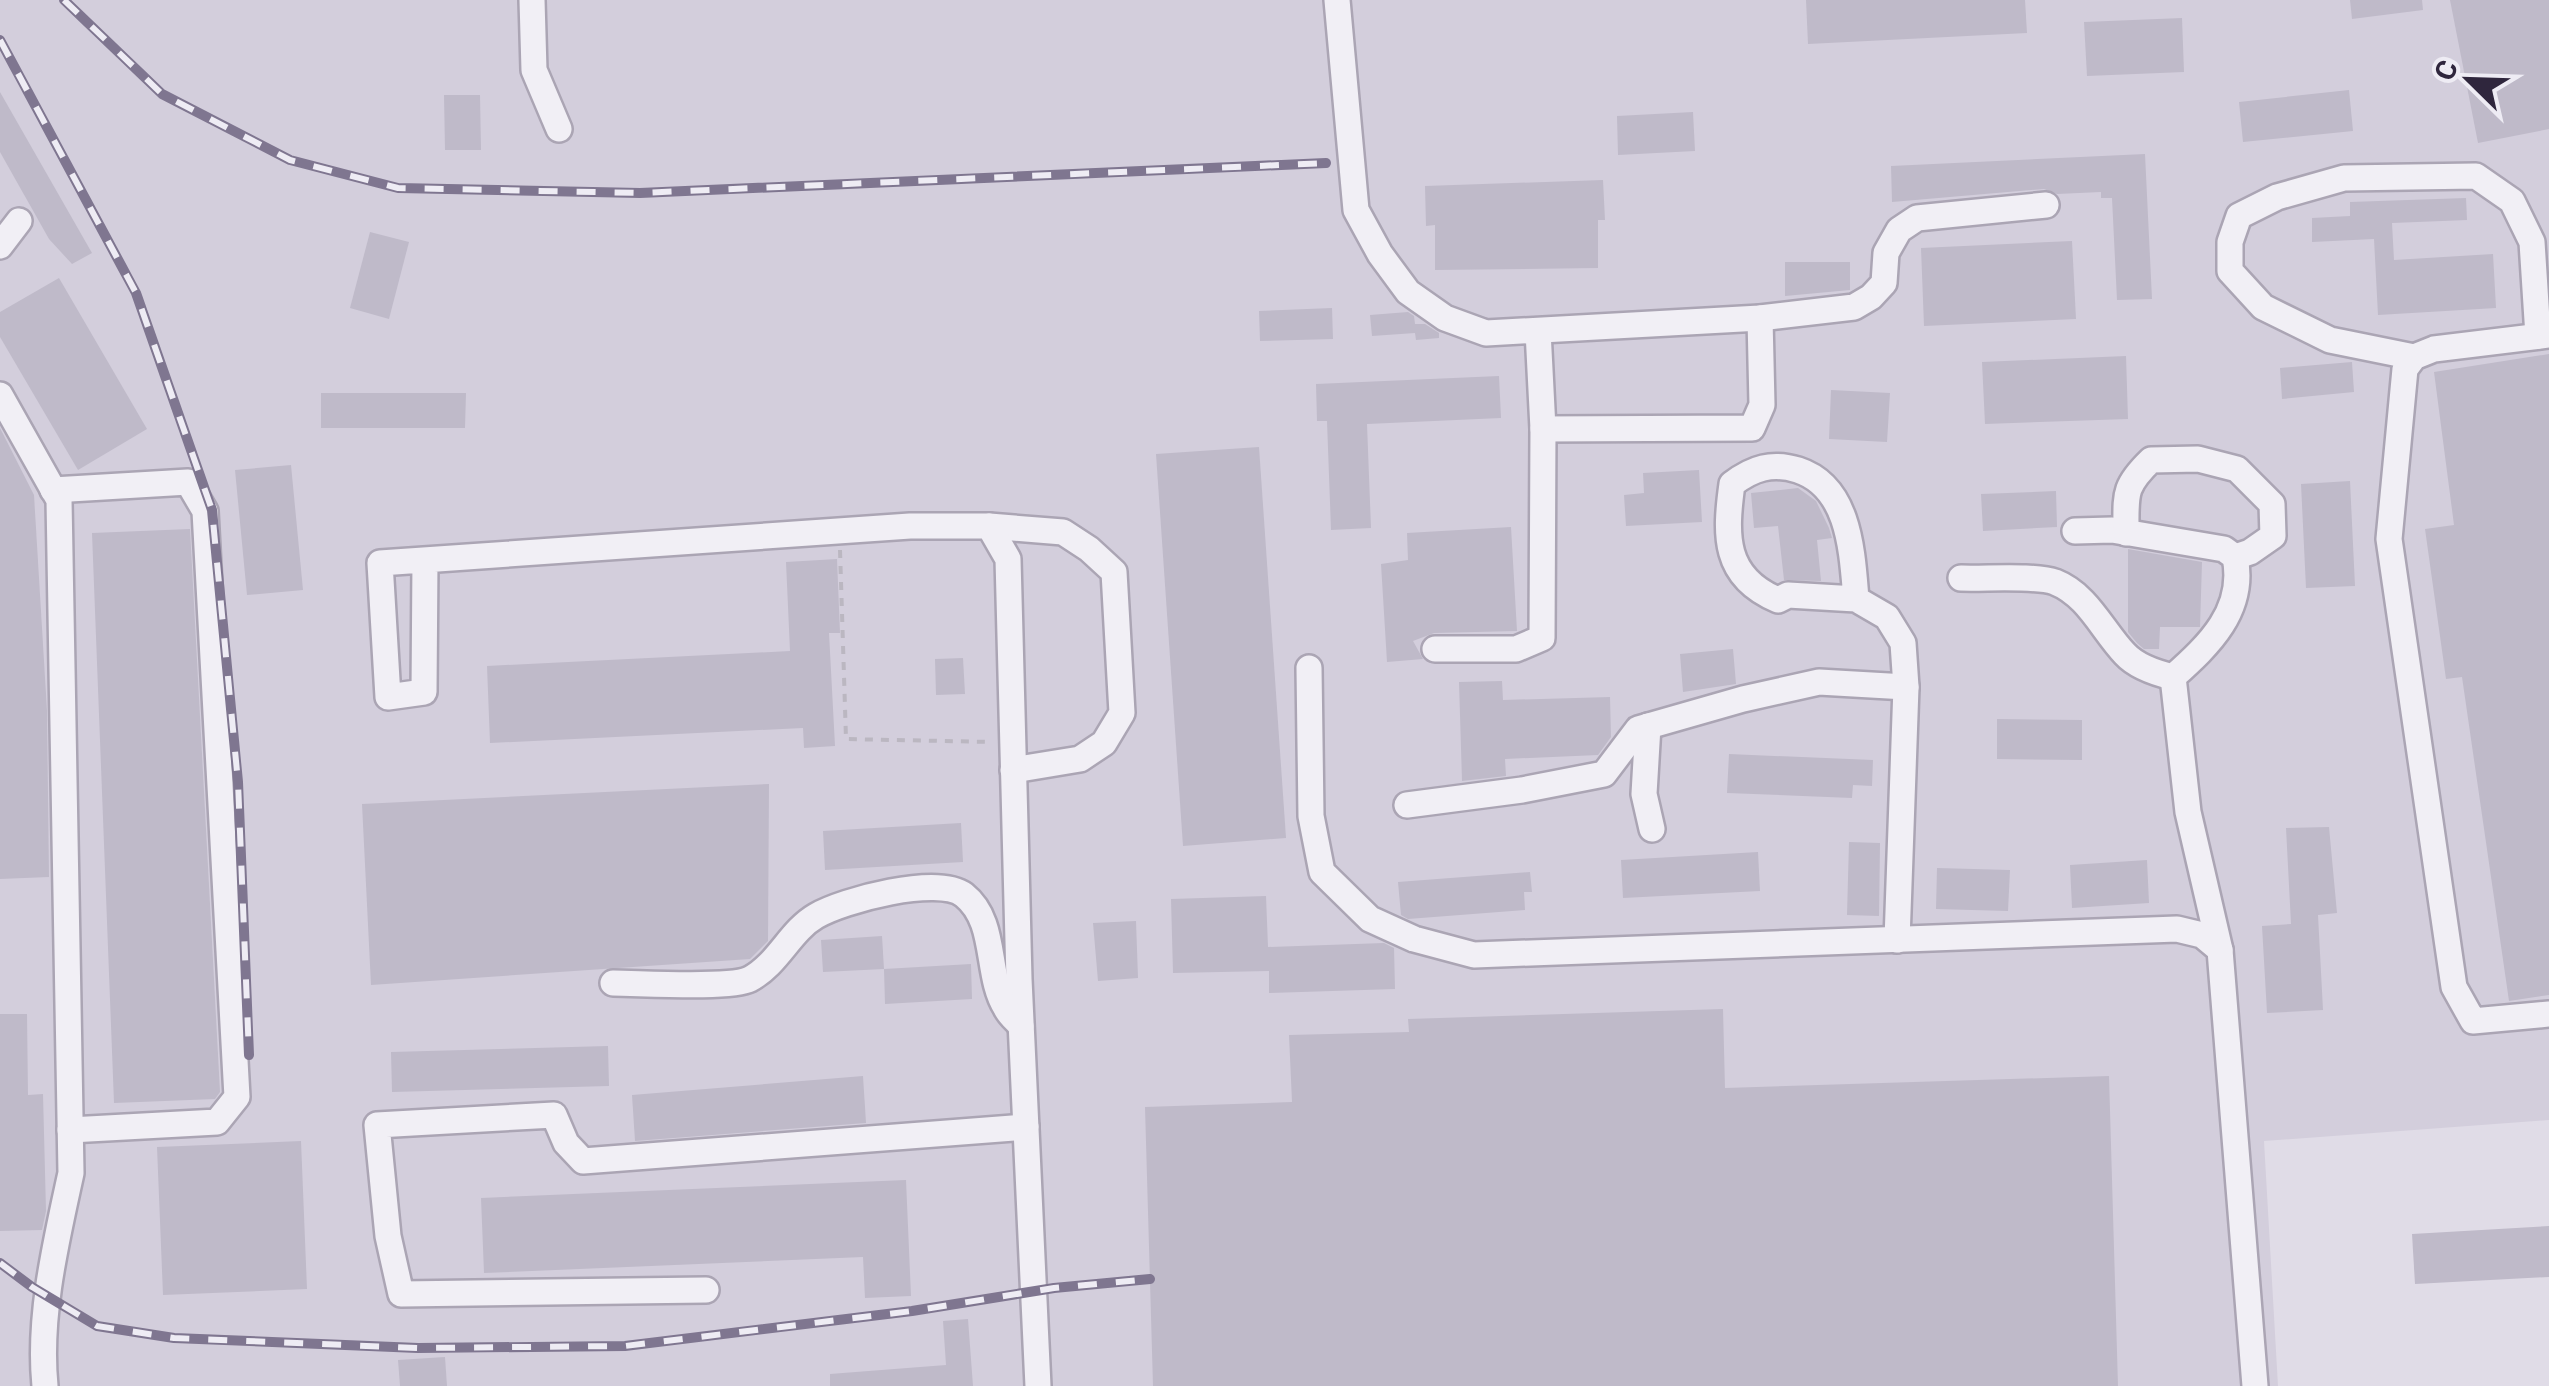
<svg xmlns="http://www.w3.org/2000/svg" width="2549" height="1386" font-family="Roboto,sans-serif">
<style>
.built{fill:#d3cedc}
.building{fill:#bfbac9}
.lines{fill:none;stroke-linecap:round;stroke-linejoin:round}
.minor-casing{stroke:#aba5b4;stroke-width:30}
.path{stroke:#bbb7c1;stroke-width:4;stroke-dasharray:8 8;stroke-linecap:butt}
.minor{stroke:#f1eff5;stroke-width:25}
.rail-casing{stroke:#7f7690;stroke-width:10}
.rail{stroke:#eeecf4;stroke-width:6;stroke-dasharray:19;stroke-linecap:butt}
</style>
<rect width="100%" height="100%" fill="#e0dce7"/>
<!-- built -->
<polygon class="built" points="0,0 2549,0 2549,1120 2264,1141 2278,1386 0,1386"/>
<!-- building -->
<g class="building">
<polygon points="1806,0 2025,0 2027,33 1808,44"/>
<polygon points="2350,0 2422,0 2423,10 2352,19"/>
<polygon points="2450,0 2549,0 2549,129 2478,143"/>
<polygon points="2182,18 2184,72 2087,76 2084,22"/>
<polygon points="2349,90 2353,131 2243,142 2239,102"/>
<polygon points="0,92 92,253 72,264 49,239 0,152"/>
<polygon points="444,95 480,95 481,150 445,150"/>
<polygon points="1693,112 1695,151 1618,155 1617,116"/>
<polygon points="2145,154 2152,299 2117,300 2112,198 2101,198 2101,192 2057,194 2044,189 1892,202 1891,166"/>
<polygon points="1603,180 1605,220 1598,220 1598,268 1435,270 1435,225 1426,226 1425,186"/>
<polygon points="2466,198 2467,220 2392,223 2394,260 2493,254 2496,308 2378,315 2374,239 2312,242 2312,218 2350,216 2350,202"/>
<polygon points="370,232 409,242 389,319 350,308"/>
<polygon points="2072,241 2076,319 1924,326 1921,248"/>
<polygon points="1785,262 1850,262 1850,290 1785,296"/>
<polygon points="59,278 147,429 78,470 0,337 0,312"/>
<polygon points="1332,308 1333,339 1260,341 1259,311"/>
<polygon points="1408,312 1414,316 1415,324 1425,324 1439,333 1439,338 1416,340 1415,333 1372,336 1370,315"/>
<polygon points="2549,354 2549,995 2509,1001 2462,677 2446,679 2425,529 2454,525 2434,372"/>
<polygon points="2126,356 2128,419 1985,424 1982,362"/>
<polygon points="2352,362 2354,392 2282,399 2280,368"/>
<polygon points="1499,376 1501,418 1367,424 1371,528 1331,530 1327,421 1317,421 1316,384"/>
<polygon points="1831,390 1890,393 1887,442 1829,439"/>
<polygon points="321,393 466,393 465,428 321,428"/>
<polygon points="0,428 34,495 47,711 49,877 0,879"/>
<polygon points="1259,447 1286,838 1183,846 1156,454"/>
<polygon points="291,465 303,590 247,595 235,470"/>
<polygon points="1699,470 1702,522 1626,526 1624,495 1644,493 1643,473"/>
<polygon points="2350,481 2355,586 2306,588 2301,484"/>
<polygon points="1798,488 1816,501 1829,528 1832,538 1817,540 1821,581 1784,580 1778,526 1754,528 1751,493"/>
<polygon points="2056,491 2057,527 1983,531 1981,494"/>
<polygon points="1511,527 1517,631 1434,633 1413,641 1423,659 1387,662 1381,564 1408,560 1407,533"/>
<polygon points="190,529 220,1092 215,1099 114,1103 92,533"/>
<polygon points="2128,549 2202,562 2200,627 2160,627 2159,649 2144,649 2137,643 2128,632"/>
<polygon points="837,559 840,633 829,633 835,746 804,748 803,728 490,743 487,666 790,651 786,562"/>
<polygon points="1733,649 1736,684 1683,692 1680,654"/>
<polygon points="963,658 965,694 936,695 935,659"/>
<polygon points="1502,681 1503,700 1610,697 1611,737 1598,755 1505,759 1506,776 1462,781 1459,682"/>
<polygon points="1997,719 2082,720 2082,760 1997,759"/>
<polygon points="1729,754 1873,760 1872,786 1853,785 1852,798 1727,793"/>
<polygon points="769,784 768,941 750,959 371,985 362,804"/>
<polygon points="961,823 963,862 825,870 823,831"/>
<polygon points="2329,827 2337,913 2318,915 2323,1010 2267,1013 2262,926 2291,924 2286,828"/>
<polygon points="1849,842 1880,843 1879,916 1847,915"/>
<polygon points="1758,852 1760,891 1623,898 1621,860"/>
<polygon points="2147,860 2149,903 2072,908 2070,865"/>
<polygon points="1937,868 2010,870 2008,911 1936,909"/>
<polygon points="1530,872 1532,892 1524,892 1525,910 1408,919 1401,915 1398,882"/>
<polygon points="1266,896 1268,947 1384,943 1394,948 1395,989 1269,993 1269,971 1173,973 1171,899"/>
<polygon points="1136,921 1138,978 1098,981 1093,923"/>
<polygon points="882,936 884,969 823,972 821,940"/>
<polygon points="971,964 972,999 885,1004 884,969"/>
<polygon points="1723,1009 1725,1088 2109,1076 2118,1386 1153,1386 1145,1107 1292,1102 1289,1035 1409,1032 1408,1019"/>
<polygon points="0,1014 27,1014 28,1095 43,1094 46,1211 42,1230 0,1231"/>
<polygon points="608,1046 609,1086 392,1092 391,1052"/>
<polygon points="863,1076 866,1123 635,1141 632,1095"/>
<polygon points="301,1141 307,1289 163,1295 157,1147"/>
<polygon points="906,1180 911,1296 865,1298 863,1257 484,1273 481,1198"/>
<polygon points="2549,1226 2549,1277 2415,1284 2412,1234"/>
<polygon points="968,1319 973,1386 830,1386 830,1374 946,1365 943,1321"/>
<polygon points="445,1357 447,1386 400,1386 398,1360"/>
</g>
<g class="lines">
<!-- minor casing -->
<g class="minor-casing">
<g id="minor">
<polyline points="532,0 534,70 559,129"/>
<polyline points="1337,0 1356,210 1380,254 1408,292 1445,318 1486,333 1760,318 1854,307 1871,297 1884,283 1886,253 1899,230 1917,218 2046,205"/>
<polyline points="0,246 19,221"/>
<polyline points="2549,335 2434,349 2414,357 2405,369 2389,539 2454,987 2473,1021 2549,1014"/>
<polyline points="2414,357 2330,340 2263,307 2230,271 2230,242 2239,216 2277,197 2344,178 2476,176 2512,201 2532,242 2538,336"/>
<path d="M0,395l59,105 12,673c-15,69 -33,143 -26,213"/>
<polyline points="1543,429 1752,428 1762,405 1760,318"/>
<polyline points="53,490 188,482 205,511 237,1097 217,1122 70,1130"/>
<polyline points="989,526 1063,532 1089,549 1114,572 1122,713 1104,743 1080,759 1013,770"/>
<path d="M2075,531l37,-1 112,19 11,8c11,53 -26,88 -62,120l15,135 32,138"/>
<path d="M2126,533c0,-39 -3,-46 25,-73l47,-1 39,10 35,35 1,32 -23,16 -15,5"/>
<polyline points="425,560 424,692 388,697 380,563 910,526 989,526 1008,559 1019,979 1038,1386"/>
<path d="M1961,578c23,1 75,-3 94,4 33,13 47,48 70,72 12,13 31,19 48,23"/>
<path d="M1856,599c-4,-47 -6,-112 -58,-129 -26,-8 -45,-2 -66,14 -7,51 -9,93 46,116l10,-5 68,4 31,18 16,26 3,44 -9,253"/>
<polyline points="1435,649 1516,649 1542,638 1543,429 1538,331"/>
<polyline points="1309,668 1311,816 1322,872 1370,919 1414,939 1474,955 2177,929 2202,935 2220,950 2255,1386"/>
<polyline points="1648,726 1644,794 1652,829"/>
<polyline points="1407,805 1522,790 1604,774 1638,729 1743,699 1819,682 1906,687"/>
<path d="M613,983c27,0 117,6 137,-4 28,-15 40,-48 66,-63 27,-16 122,-41 148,-21 34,27 21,80 42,113 3,7 10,12 15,18"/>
<polyline points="706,1290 401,1294 388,1236 377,1125 554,1115 566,1143 583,1161 1026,1127"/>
</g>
</g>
<!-- path -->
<polyline class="path" points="840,550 846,739 992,742"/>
<!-- minor -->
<use href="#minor" class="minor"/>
<!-- rail casing -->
<g class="rail-casing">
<g id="rail">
<polyline points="64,0 162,94 290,160 398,188 640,193 1326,163"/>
<polyline points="0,40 136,293 212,510 238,782 249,1055"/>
<polyline points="0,1263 32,1287 97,1326 174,1338 418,1348 625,1346 912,1311 1054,1288 1150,1279"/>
</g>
</g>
<!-- rail -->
<use href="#rail" class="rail"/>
</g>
<!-- north arrow -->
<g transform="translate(2469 80) rotate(293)" stroke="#eeecf4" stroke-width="8" paint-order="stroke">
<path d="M0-8L18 38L0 25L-18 38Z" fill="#2f263d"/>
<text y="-15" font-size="28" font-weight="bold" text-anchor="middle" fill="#2f263d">С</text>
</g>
</svg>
